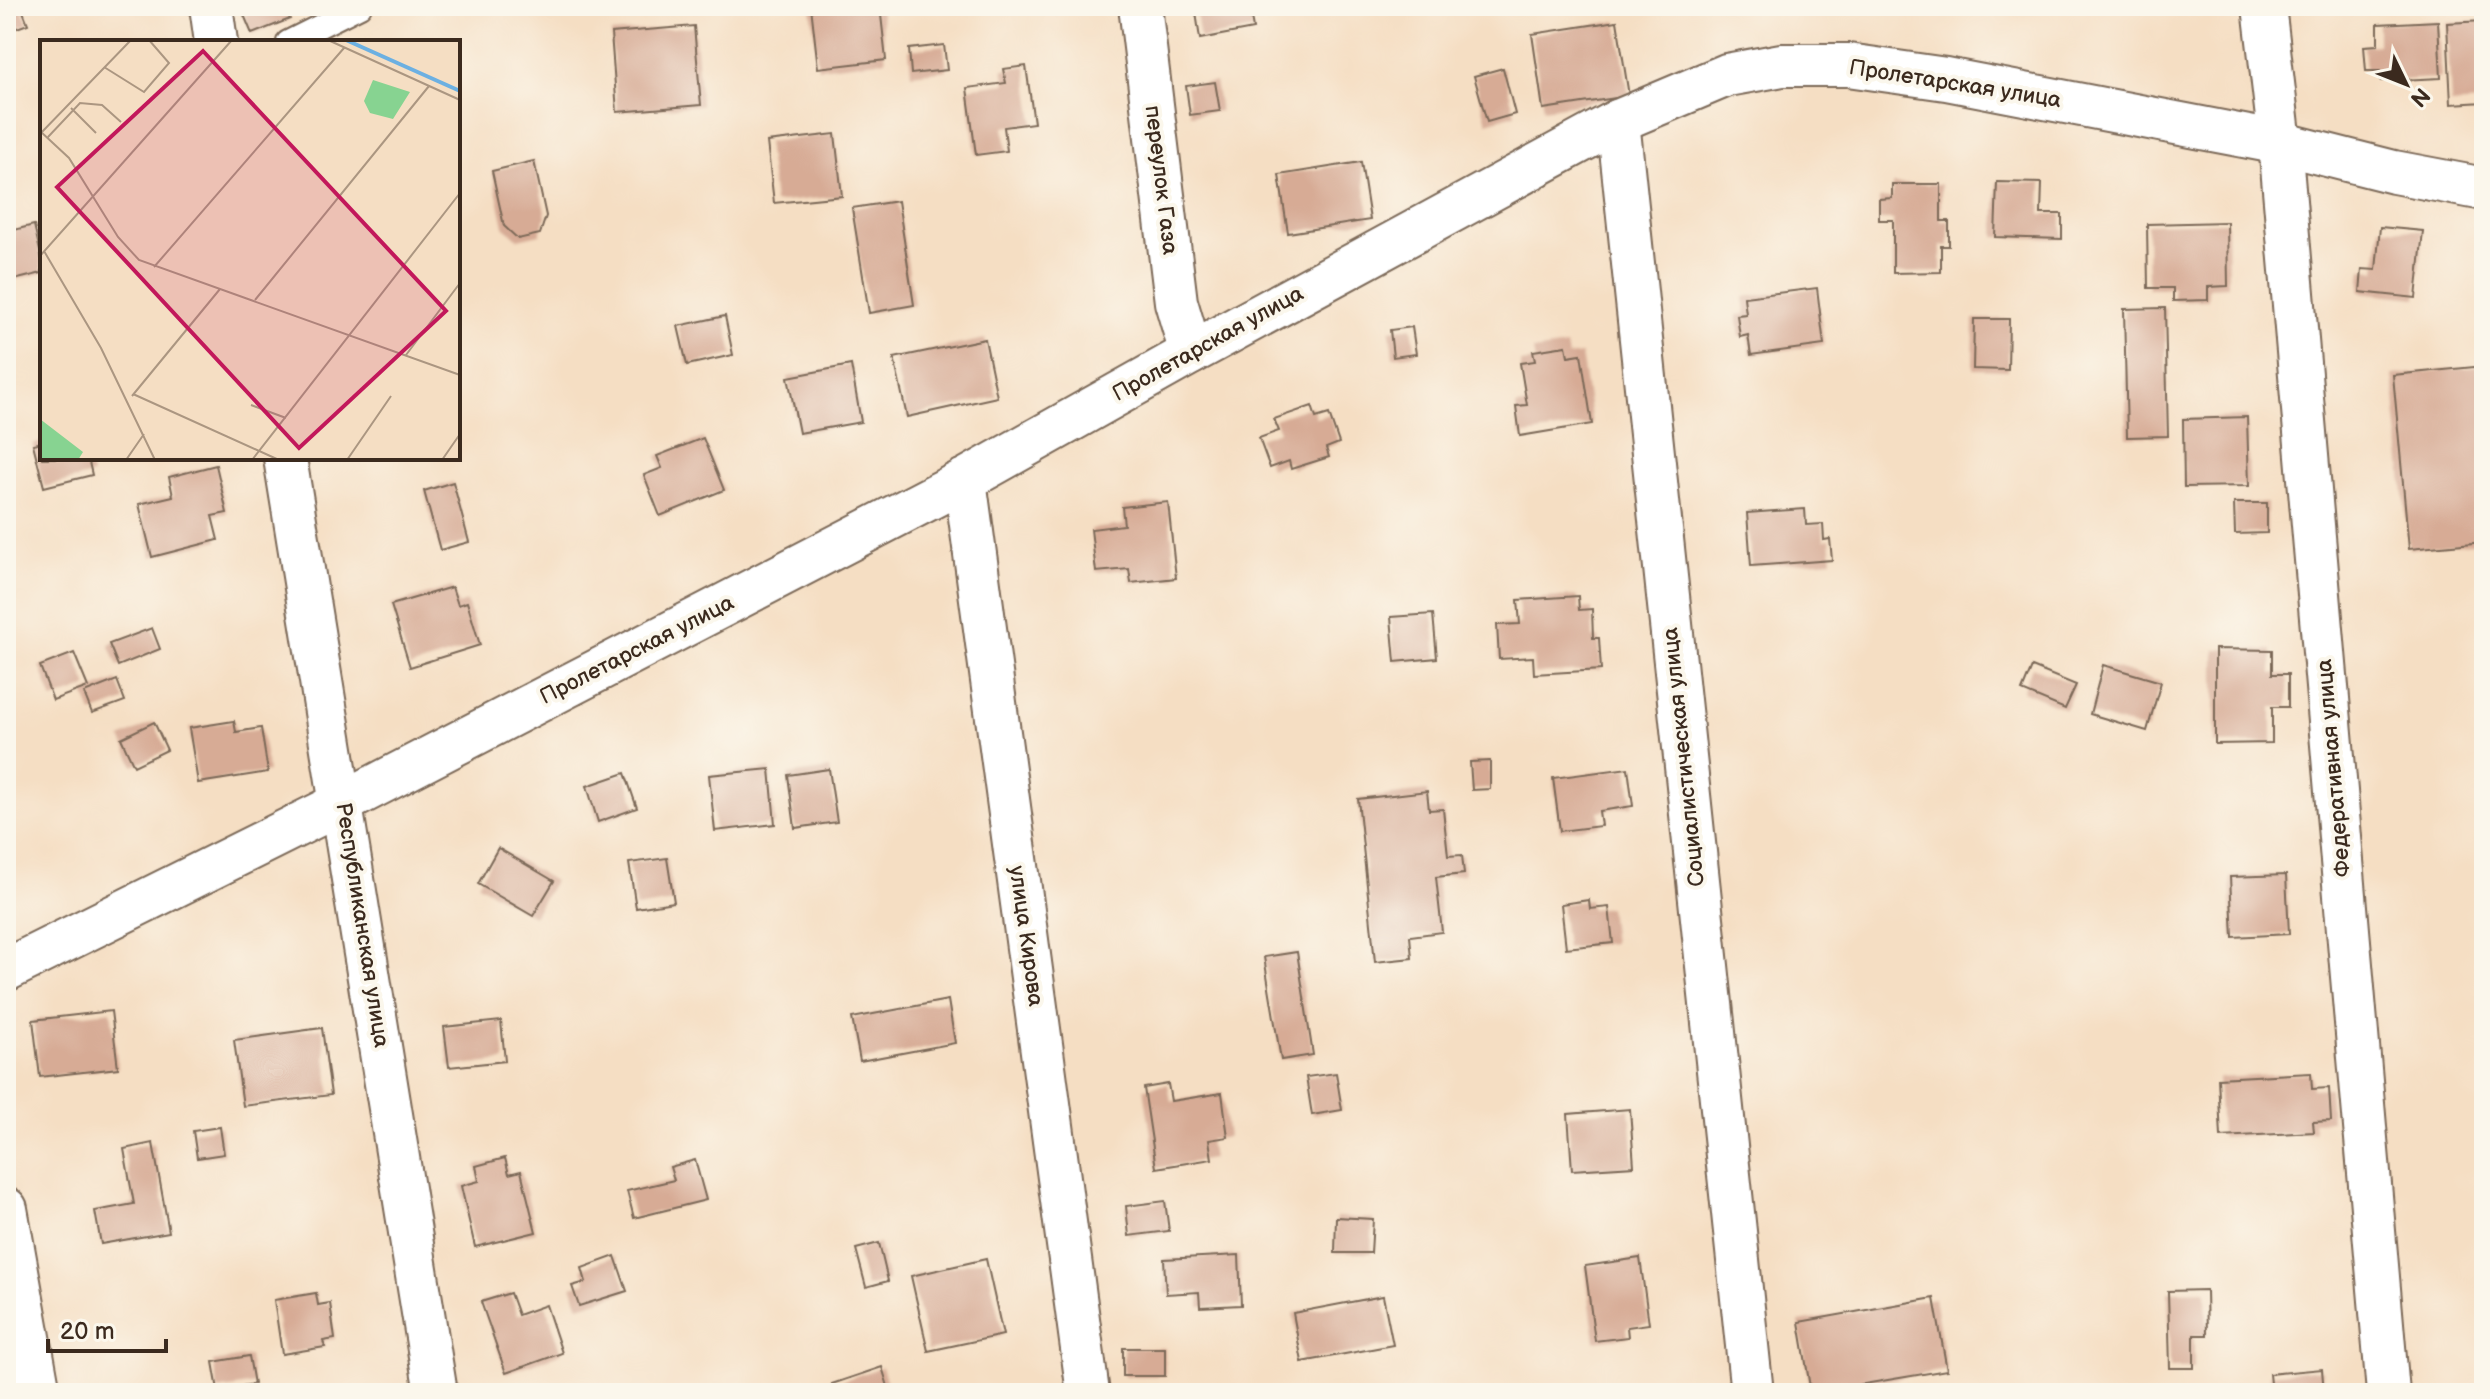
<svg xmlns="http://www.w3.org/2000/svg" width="2490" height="1399" font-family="'Balsamiq Sans',sans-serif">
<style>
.building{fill:#d7ab95}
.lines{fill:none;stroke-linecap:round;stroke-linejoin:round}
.service-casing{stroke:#7c6958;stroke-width:26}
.minor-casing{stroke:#7c6958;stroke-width:46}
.service{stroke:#fff;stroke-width:22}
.minor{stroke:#fff;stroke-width:42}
.labels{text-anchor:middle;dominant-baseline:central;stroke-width:8;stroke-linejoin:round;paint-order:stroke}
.street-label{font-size:22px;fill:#3b2a1e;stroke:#fbf7ec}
.inset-river{fill:none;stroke:#6cb0e2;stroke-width:4}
.inset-road{fill:none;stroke:#ab9681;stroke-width:2}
.view{fill:#c2185b;fill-opacity:0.15;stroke:#c2185b;stroke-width:4}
.inset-edge{fill:none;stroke:#3b2a1e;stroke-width:4}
</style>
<rect width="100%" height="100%" fill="#fbf7ec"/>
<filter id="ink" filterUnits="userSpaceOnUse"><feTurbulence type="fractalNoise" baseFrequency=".0125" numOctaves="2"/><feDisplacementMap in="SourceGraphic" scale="16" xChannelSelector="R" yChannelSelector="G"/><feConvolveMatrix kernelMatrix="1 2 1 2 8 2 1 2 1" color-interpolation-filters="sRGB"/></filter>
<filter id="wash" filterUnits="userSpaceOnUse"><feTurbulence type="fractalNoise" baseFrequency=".006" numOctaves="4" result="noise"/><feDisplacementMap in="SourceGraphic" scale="32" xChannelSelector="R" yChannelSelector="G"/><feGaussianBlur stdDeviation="1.8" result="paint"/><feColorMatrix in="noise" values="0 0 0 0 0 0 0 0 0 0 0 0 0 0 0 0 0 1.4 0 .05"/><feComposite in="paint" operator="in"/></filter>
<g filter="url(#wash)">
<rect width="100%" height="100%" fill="#f5dec3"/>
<g id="blocks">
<!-- building -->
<g class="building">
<polygon points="6,6 21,6 28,24 6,32"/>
<polygon points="265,6 284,6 290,19 252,34 244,15"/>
<polygon points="811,6 880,6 886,60 818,68"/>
<polygon points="1195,6 1249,6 1253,29 1200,39"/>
<polygon points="1617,21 1629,96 1543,109 1532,34"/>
<polygon points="2438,21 2441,78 2380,81 2380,71 2366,71 2364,46 2378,45 2378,24"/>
<polygon points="2484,21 2484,102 2451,104 2447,23"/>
<polygon points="694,26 701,105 617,112 611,33"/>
<polygon points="944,45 947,70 911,74 909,49"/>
<polygon points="1026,66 1034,123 1004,127 1007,151 976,155 967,88 1006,83 1003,69"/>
<polygon points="1503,68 1515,114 1487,122 1474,76"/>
<polygon points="1215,82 1220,111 1190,115 1186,86"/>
<polygon points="835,134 842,196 774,203 767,142"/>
<polygon points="534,161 546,216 540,234 518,239 504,226 492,171"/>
<polygon points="1361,162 1370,220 1288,233 1279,175"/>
<polygon points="1997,182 2042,183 2041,214 2062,214 2062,239 1995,237"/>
<polygon points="1892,184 1941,184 1941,221 1949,221 1949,246 1941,246 1941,272 1893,273 1893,220 1879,220 1879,199 1892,198"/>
<polygon points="898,201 914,305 869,313 852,208"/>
<polygon points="2227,222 2228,286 2208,287 2208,300 2173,301 2173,288 2148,288 2147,224"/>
<polygon points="34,225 42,260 42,273 6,282 6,232"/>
<polygon points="2380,227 2423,231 2416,298 2360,292 2362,269 2376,270"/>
<polygon points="1817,288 1824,345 1751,355 1748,335 1740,337 1737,315 1746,314 1744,297"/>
<polygon points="2165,308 2168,436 2127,437 2124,309"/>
<polygon points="725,316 733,355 687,365 678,326"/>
<polygon points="1974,319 2009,319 2008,370 1973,369"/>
<polygon points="1412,327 1416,354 1393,357 1390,330"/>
<polygon points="985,339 997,397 907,417 894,358"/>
<polygon points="1566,346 1568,356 1581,354 1592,424 1520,436 1516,406 1527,405 1520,363 1535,361 1533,351"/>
<polygon points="851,365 861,422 799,433 788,377"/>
<polygon points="2484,366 2484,542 2409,549 2393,375"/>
<polygon points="1312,406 1316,418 1329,414 1339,443 1326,448 1329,457 1291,469 1289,461 1270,468 1259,438 1279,431 1274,419"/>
<polygon points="2247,417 2249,486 2184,487 2183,419"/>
<polygon points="703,438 724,490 660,516 644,475 662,468 657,456"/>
<polygon points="42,442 42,458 88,458 92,475 44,487 33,444"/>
<polygon points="216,465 227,513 212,516 218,540 152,557 139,504 173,496 169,477"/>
<polygon points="453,482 469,542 440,550 424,491"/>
<polygon points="1168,502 1176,578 1131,583 1129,569 1096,572 1091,529 1124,525 1122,507"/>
<polygon points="2234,503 2267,503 2267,533 2235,534"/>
<polygon points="1805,509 1806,525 1823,524 1824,540 1830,539 1832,560 1751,566 1747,513"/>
<polygon points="452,587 458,605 467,602 480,645 410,667 391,605"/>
<polygon points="1578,596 1579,610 1592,609 1593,638 1599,638 1601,670 1534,674 1533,657 1499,659 1497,625 1520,624 1518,600"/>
<polygon points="1433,614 1437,658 1395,662 1391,617"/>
<polygon points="152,628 160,649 118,666 109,644"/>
<polygon points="2215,649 2272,650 2272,674 2288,674 2288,707 2272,707 2272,743 2215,744"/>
<polygon points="74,653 88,687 53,700 40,666"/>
<polygon points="2103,665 2161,682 2147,731 2090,714"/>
<polygon points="2032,667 2076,685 2065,709 2022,691"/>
<polygon points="117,680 125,701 92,713 84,693"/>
<polygon points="234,721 236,732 261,728 268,772 198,783 189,728"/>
<polygon points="154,722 167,750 134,766 121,738"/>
<polygon points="1490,761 1490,789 1472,790 1470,762"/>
<polygon points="1628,768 1633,806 1599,811 1601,826 1560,831 1553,778"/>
<polygon points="770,769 775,824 715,831 709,775"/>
<polygon points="829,769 837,822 795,828 788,775"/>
<polygon points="625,773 637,808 598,822 587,786"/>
<polygon points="1427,791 1429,810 1443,809 1448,856 1462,855 1464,874 1436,877 1442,932 1410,936 1412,958 1375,962 1358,799"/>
<polygon points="498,848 554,881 533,916 478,884"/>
<polygon points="667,858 674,902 636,908 629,863"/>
<polygon points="2286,875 2289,934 2233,937 2230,877"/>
<polygon points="1589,900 1590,909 1609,907 1613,943 1566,948 1561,904"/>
<polygon points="1297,952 1313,1055 1281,1060 1264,957"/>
<polygon points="948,1000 955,1043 860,1061 852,1018"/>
<polygon points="111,1011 118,1068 40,1077 33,1020"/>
<polygon points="501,1021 505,1061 449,1067 444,1027"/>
<polygon points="322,1028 331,1095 243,1106 234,1040"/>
<polygon points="1336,1073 1342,1110 1312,1115 1306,1077"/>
<polygon points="2311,1073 2312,1089 2329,1088 2331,1121 2313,1122 2314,1132 2221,1137 2218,1078"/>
<polygon points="1168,1084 1171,1101 1222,1093 1228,1137 1209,1140 1212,1159 1156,1168 1144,1088"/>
<polygon points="1630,1109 1634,1166 1572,1170 1568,1114"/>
<polygon points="220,1127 224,1154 197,1158 193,1131"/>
<polygon points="153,1143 169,1232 101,1244 95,1211 134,1204 124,1149"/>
<polygon points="505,1158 509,1174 521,1171 536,1232 475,1247 461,1186 479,1181 476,1166"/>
<polygon points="695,1160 706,1200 634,1218 627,1191 674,1180 670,1167"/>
<polygon points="1165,1201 1169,1231 1129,1236 1126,1206"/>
<polygon points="1336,1217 1373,1219 1371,1253 1335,1253"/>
<polygon points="879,1243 888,1281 866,1287 856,1249"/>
<polygon points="1239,1255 1241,1305 1200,1307 1199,1292 1166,1294 1164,1259"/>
<polygon points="615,1256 627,1291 579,1306 572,1286 586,1282 582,1268"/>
<polygon points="1640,1258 1649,1324 1627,1327 1628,1337 1595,1341 1585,1266"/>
<polygon points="986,1259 1003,1335 928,1351 911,1276"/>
<polygon points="2206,1290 2207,1335 2194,1335 2194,1368 2170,1368 2168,1291"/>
<polygon points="316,1293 318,1305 330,1303 335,1339 323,1341 325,1347 282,1354 274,1300"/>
<polygon points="510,1293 518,1315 546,1305 562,1353 506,1373 481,1302"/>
<polygon points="1383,1296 1393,1345 1302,1362 1293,1313"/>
<polygon points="1934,1298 1947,1370 1811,1393 1799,1322"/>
<rect x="1123" y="1348" width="42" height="28"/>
<polygon points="249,1356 254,1384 218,1390 213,1362"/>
<polygon points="882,1367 890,1393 835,1393 832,1384"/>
<polygon points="2322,1369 2324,1393 2271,1393 2269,1374"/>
</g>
</g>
</g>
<g filter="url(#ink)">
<use href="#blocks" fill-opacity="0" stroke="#7c6958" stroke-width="2"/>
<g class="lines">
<!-- service casing -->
<g class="service-casing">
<polyline id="service" points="288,42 360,6"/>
</g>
<!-- minor casing -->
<g class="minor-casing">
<g id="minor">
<polyline points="211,6 216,42"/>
<polyline points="1140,6 1176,302 1191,353"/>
<polyline points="2264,6 2280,143 2388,1393"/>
<polyline points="1618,121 1752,1393"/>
<polyline points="285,458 436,1393"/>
<polyline points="965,480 1088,1393"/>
<polyline points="6,970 342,803 965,480 1191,353 1618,121 1727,75 1782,65 1848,65 1946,79 2280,143 2394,172 2484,189"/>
<polyline points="6,1209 39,1393"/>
</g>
</g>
<!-- service -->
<use href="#service" class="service"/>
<!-- minor -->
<use href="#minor" class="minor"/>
</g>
</g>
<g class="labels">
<!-- street labels -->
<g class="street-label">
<text transform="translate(1955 84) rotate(9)">Пролетарская улица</text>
<text transform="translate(1161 180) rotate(83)">переулок Газа</text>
<text transform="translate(1208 344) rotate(-29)">Пролетарская улица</text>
<text transform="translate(637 650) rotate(-27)">Пролетарская улица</text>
<text transform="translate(1684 757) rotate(-96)">Социалистическая улица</text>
<text transform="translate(2334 768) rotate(-95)">Федеративная улица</text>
<text transform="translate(362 925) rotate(81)">Республиканская улица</text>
<text transform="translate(1026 936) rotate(82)">улица Кирова</text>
</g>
</g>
<!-- overview -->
<g transform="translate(40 40)">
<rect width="420" height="420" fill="#f5dec3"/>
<path d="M333,40l37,12 -17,27 -23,-6 -6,-12zM0,379l43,33 -5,8h-38z" fill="#87d391"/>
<path class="inset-river" d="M306,0l114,51"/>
<path class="inset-road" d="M288,0l132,60M64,27l40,25 25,-29 -20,-23M31,68l25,25M0,91l29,27 49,79 21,23 321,115M0,94l91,-94M8,97l32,-34 22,2 19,17M4,211l57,97 54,112M0,216l192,-216M114,227l190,-219M215,260l174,-214M366,315l54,-72M93,354l146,66M92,356l88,-107M211,365l35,13M86,420l18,-26M212,420l208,-267M307,420l44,-64M402,420l18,-26"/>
<path class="view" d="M163,11l243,260 -147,137 -242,-261z"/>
<rect width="420" height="420" class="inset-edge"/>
</g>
<!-- margin -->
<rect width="2490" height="1399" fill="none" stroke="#fbf7ec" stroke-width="32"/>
<!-- north arrow -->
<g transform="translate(2406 84) rotate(133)" stroke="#fbf7ec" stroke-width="6" paint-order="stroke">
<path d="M0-6L14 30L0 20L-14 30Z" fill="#3b2a1e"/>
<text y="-12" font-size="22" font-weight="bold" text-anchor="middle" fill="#3b2a1e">N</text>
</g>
<!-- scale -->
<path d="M48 1339v12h118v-12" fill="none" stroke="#3b2a1e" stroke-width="4"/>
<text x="60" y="1339" font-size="24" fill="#3b2a1e" stroke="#fbf7ec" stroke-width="6" paint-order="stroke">20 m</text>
</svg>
